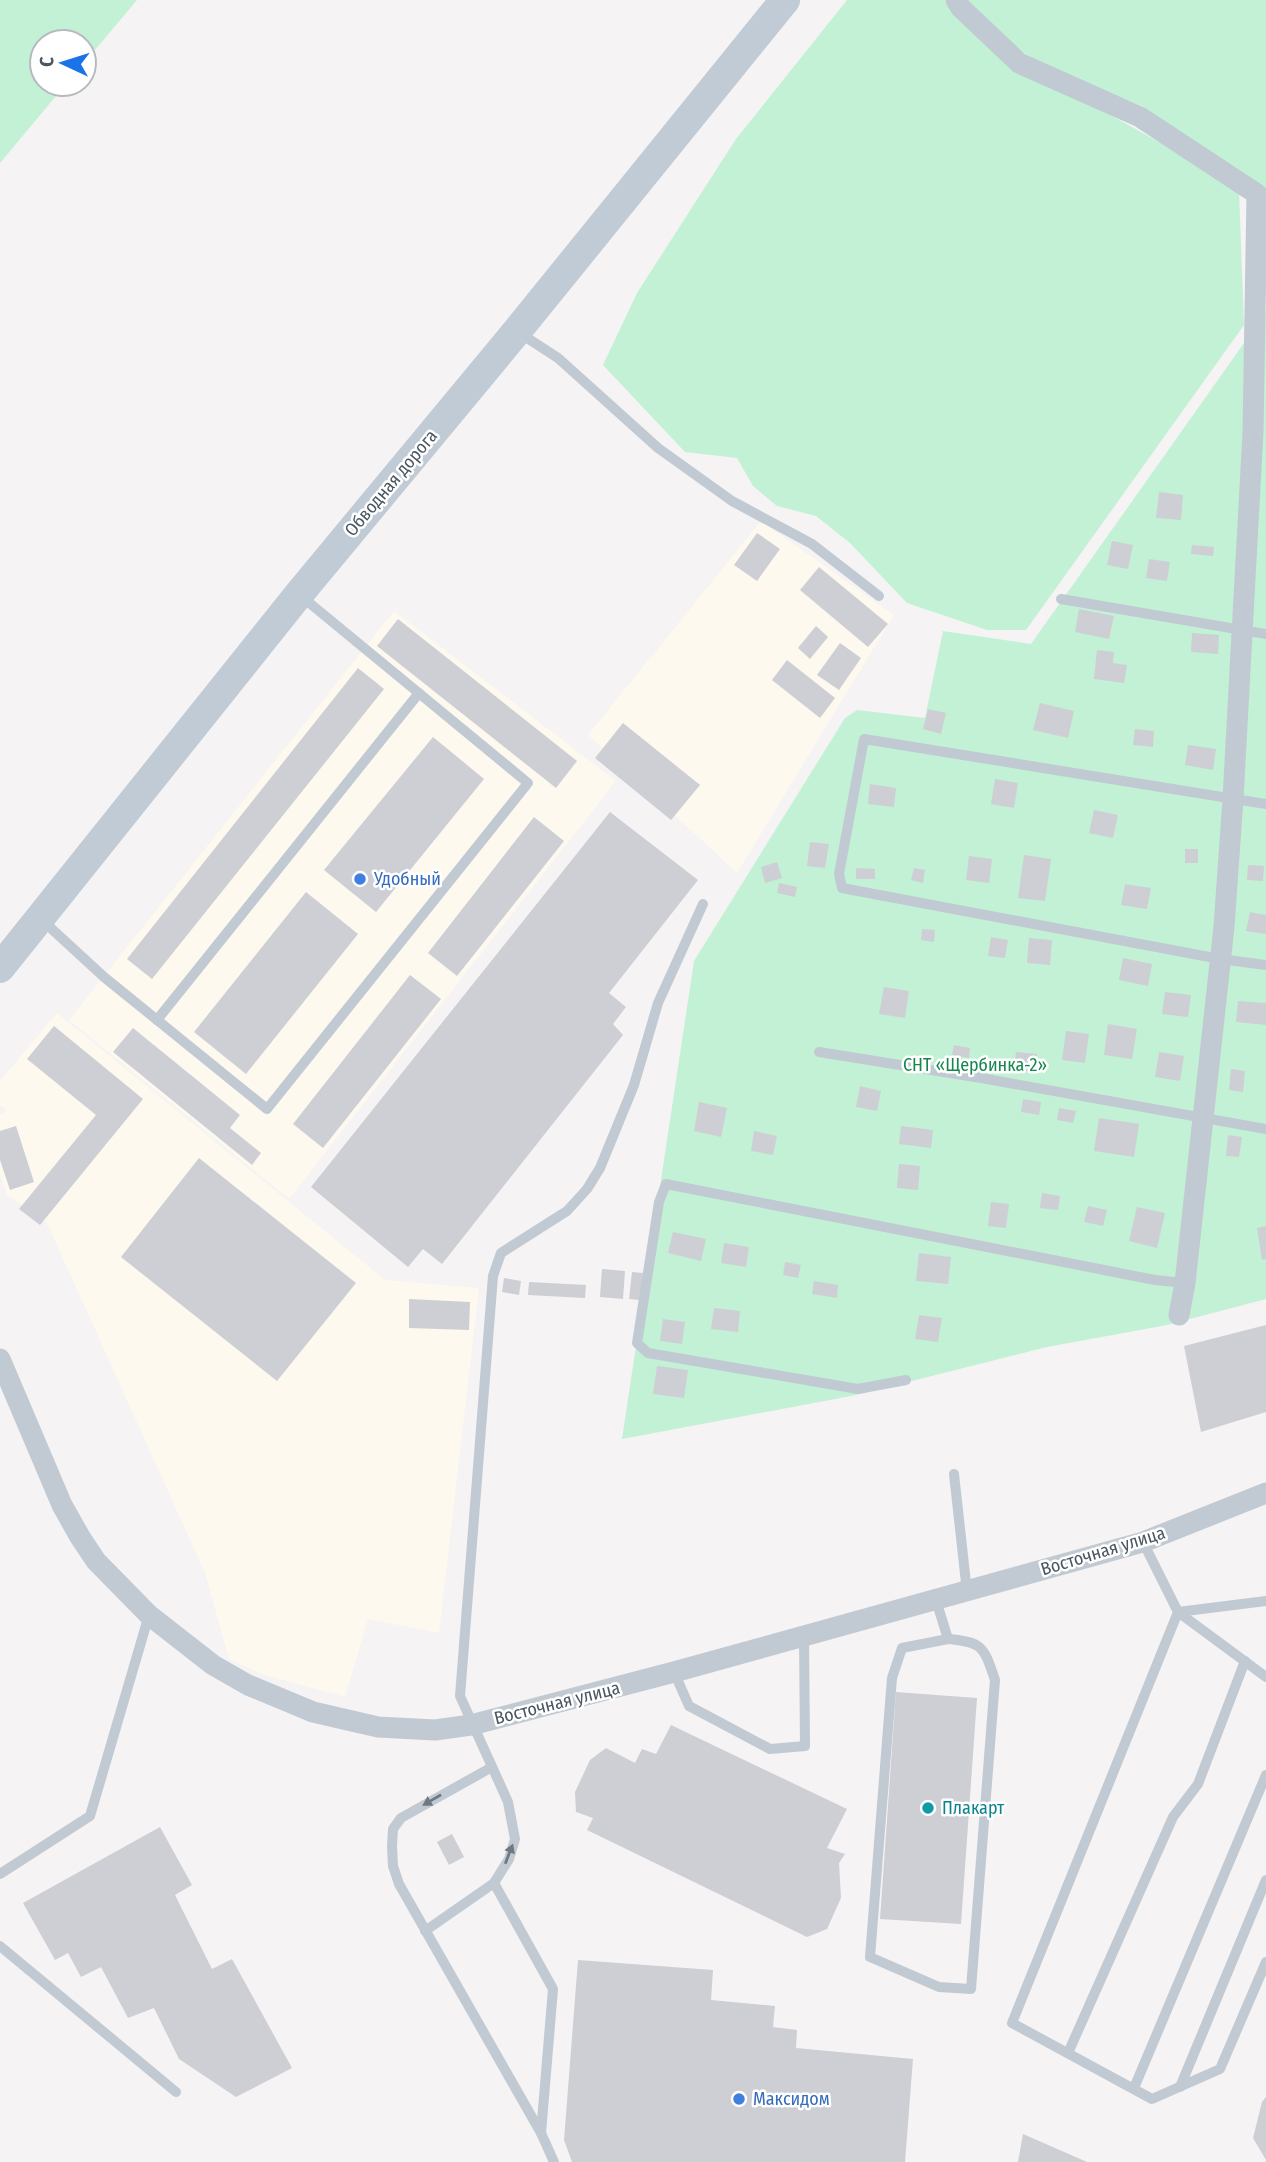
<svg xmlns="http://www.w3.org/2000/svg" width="1266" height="2162" font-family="'Fira Sans Condensed',sans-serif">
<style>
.commercial{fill:#fdf9ef}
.green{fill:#c3f1d5}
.building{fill:#cdcfd5}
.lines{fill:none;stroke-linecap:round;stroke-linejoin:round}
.service{stroke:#c1cad2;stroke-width:10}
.minor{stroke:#c1cad2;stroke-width:21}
.secondary{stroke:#c1cbd6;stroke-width:30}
.oneway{fill:#6e7983}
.shop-dot{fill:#3f7fe0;stroke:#fff;stroke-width:2.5}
.culture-dot{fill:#0f9aa8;stroke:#fff;stroke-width:2.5}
.labels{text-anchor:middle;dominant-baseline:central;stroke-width:5;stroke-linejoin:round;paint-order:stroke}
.street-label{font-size:18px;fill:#4a5661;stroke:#fff}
.shop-label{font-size:18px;fill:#366cbe;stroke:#fff;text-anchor:start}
.park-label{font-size:18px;fill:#17864f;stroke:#fff}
.culture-label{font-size:18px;fill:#0d838f;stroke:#fff;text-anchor:start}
</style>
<rect width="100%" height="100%" fill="#f5f3f3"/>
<!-- commercial -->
<g class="commercial">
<polygon points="761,521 894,615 737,873 588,735"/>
<polygon points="394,611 616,781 289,1199 69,1020"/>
<polygon points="57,1013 385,1280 479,1288 439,1633 368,1619 345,1697 262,1674 229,1659 205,1573 47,1223 7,1195 0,1174 0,1115 6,1110 0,1105 0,1081"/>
</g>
<!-- green -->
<g class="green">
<polygon points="0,0 137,0 84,63 84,42 42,42 42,84 66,84 0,163"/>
<polygon points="847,0 945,0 954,13 1076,96 1170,148 1239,191 1244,325 1026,630 987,630 907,603 850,543 816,516 777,506 753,486 737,458 685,452 603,365 637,293 736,139"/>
<polygon points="967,0 1266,0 1266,188 1220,160 1142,106 1039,63 1015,47"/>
<polygon points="1266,312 1266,1299 1167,1325 1047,1347 856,1395 622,1439 694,961 845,718 857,710 925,718 943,631 1031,644"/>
</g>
<!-- building -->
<g class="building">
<polygon points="1159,492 1183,495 1181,520 1156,518"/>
<polygon points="757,533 780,549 757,581 734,565"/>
<polygon points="1112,541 1133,545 1128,569 1107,565"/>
<polygon points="1192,545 1214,547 1213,556 1191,554"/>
<polygon points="1149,559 1170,562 1167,581 1146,578"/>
<polygon points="819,567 888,624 868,647 800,590"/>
<polygon points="1079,609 1114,616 1109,639 1075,632"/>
<polygon points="398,619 577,761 556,788 377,646"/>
<polygon points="816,626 828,637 810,659 798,648"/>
<polygon points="1192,633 1219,635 1218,654 1191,652"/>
<polygon points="840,643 861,658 839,690 817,675"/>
<polygon points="1097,650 1114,652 1113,663 1127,665 1124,683 1094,679"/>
<polygon points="787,660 835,698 820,718 772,680"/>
<polygon points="358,668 384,689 152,979 127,959"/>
<polygon points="1040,703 1074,711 1068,738 1033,730"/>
<polygon points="928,709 946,713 941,734 923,729"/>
<polygon points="623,723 700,785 671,820 595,758"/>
<polygon points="1135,729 1154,731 1153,747 1133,745"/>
<polygon points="433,737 484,779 376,912 324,870"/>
<polygon points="1188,745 1216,749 1213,770 1185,765"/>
<polygon points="995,779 1018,783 1014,808 991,804"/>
<polygon points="870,784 896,788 894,807 868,804"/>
<polygon points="1094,810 1118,815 1113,838 1089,833"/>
<polygon points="610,812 698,880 609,993 626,1007 613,1024 623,1035 442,1264 423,1249 408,1267 311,1187"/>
<polygon points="534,817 564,841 457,976 428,953"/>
<polygon points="810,842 829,844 825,868 807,866"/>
<rect x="1185" y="849" width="13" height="14"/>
<polygon points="1024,855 1051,859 1045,901 1018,898"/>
<polygon points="969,856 992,859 989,883 966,880"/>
<polygon points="777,862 782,878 765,883 761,867"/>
<polygon points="1248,865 1264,866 1263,881 1247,880"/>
<polygon points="856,868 875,869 875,879 856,879"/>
<polygon points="914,868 925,870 923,883 911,880"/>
<polygon points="779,883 797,887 795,897 777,893"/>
<polygon points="1125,884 1151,888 1147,909 1121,905"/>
<polygon points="306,892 358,934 246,1074 194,1032"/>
<polygon points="1250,912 1266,915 1266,934 1246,931"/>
<polygon points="922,929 935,930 934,942 921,940"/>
<polygon points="991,937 1008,940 1005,958 988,956"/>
<polygon points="1029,938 1052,940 1050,965 1027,963"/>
<polygon points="1123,958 1152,964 1148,986 1119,980"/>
<polygon points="410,975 441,999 323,1148 293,1124"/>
<polygon points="884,987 909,991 905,1018 879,1014"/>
<polygon points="1165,992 1191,995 1188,1017 1162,1014"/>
<polygon points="1238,1001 1266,1003 1266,1025 1236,1022"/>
<polygon points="1108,1024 1137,1029 1132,1059 1104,1055"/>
<polygon points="54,1026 143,1099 40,1225 19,1209 96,1115 27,1059"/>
<polygon points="133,1028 240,1115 230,1128 261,1153 252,1165 113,1052"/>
<polygon points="1066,1031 1089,1034 1085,1063 1062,1060"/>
<polygon points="954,1045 970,1048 969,1058 952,1055"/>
<polygon points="1016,1052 1037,1054 1034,1072 1014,1070"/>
<polygon points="1159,1052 1184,1056 1180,1081 1155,1077"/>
<polygon points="1231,1069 1245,1071 1243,1092 1229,1090"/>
<polygon points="860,1086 881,1091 877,1111 856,1107"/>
<polygon points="1023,1099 1041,1102 1039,1115 1021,1112"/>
<polygon points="699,1102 727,1108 721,1137 694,1131"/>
<polygon points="1059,1108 1076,1111 1073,1123 1057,1120"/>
<polygon points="1099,1118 1139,1124 1134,1157 1094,1151"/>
<polygon points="16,1126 34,1182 10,1190 0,1160 0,1131"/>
<polygon points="901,1126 933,1130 931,1148 899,1144"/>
<polygon points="754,1131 777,1136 773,1155 751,1151"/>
<polygon points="1228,1135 1242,1137 1239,1157 1226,1156"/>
<polygon points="199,1158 356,1283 277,1381 121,1257"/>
<polygon points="899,1164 920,1166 918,1190 897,1188"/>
<polygon points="1042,1193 1060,1196 1058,1210 1040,1208"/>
<polygon points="991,1202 1009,1204 1006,1228 988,1226"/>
<polygon points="1088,1206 1107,1210 1103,1226 1084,1222"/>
<polygon points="1137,1207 1165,1213 1157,1248 1129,1241"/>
<polygon points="1266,1226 1266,1259 1262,1260 1257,1228"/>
<polygon points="673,1232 706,1239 701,1261 668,1253"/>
<polygon points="724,1243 749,1247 746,1267 721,1263"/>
<polygon points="919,1253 951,1257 948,1284 916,1281"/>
<polygon points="785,1262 801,1265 798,1278 783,1275"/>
<polygon points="602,1269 625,1271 623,1299 600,1297"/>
<polygon points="632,1272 643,1273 640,1300 629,1299"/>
<polygon points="504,1278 521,1281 519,1295 502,1292"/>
<polygon points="814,1281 838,1285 837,1298 812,1294"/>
<polygon points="529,1282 586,1285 585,1298 528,1295"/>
<polygon points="409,1299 470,1302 469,1330 409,1328"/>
<polygon points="714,1308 740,1311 738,1332 711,1329"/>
<polygon points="919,1315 942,1318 938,1342 915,1339"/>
<polygon points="663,1319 685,1322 682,1344 660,1341"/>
<polygon points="1266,1325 1266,1412 1201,1432 1184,1346"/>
<polygon points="657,1366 688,1370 684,1398 653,1394"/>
<polygon points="896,1692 977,1698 961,1924 880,1919"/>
<polygon points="671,1725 847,1809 827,1848 845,1854 839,1863 841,1898 827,1929 807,1937 587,1830 593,1818 576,1812 575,1792 590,1760 606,1748 635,1763 642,1749 656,1754"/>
<polygon points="160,1827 192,1885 175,1895 212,1969 232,1959 292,2068 236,2097 179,2059 154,2008 128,2018 101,1967 81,1977 68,1953 55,1960 23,1903"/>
<polygon points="452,1834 464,1857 449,1865 437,1842"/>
<polygon points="578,1960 713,1970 711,2000 775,2006 773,2027 797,2030 796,2048 913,2059 905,2162 572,2162 564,2140"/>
<polygon points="1266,2097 1266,2160 1253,2138 1262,2102"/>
<polygon points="1023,2134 1087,2162 1018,2162"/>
</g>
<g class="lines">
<!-- service -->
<g class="service">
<polyline points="518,332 558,358 658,448 732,501 812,544 879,596"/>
<polyline points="1061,599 1266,634"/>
<polyline points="1266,804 864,739 839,874 842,888 1220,959 1266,965"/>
<polyline points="42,920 104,977 267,1109 528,783 301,596"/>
<polyline points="157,1020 419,693"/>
<polyline points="819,1052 981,1078 1266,1129"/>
<polyline points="906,1380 858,1389 648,1353 637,1343 659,1202 666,1184 1155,1280 1185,1283"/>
<polyline points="954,1474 967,1592"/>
<polyline points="1143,1542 1178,1612 1266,1677"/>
<polyline points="936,1600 948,1639"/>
<polyline points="1178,1612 1012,2023 1152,2099 1220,2069 1266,1962"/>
<polyline points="1178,1612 1266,1601"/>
<path d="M948,1639c36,3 36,9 47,41l-24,309 -32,-2 -69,-30 22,-279 10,-30z"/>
<polyline points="674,1672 689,1706 770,1749 805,1746 804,1637"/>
<polyline points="492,1767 401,1818 393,1829 392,1846 393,1866 399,1884 541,2133 554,2162"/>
<polyline points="0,1874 90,1816 149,1615"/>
<polyline points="494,1883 553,1989 541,2133"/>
<polyline points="425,1931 494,1883 509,1859 515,1839 508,1802 460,1696 493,1276 501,1253 567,1211 587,1189 600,1168 634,1085 658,1003 703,904"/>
<polyline points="0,1946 176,2092"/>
<polyline points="1068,2053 1173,1817 1198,1784 1245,1661"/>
<polyline points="1180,2087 1266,1880"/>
<polyline points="1134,2088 1266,1775"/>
</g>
<!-- minor -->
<g class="minor">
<polyline points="956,0 961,8 1019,63 1140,117 1257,194 1253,432 1233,799 1224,927 1185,1283 1179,1315"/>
<polyline points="0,1359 62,1505 80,1537 96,1561 149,1615 213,1665 248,1685 313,1712 378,1727 435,1730 471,1725 674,1672 1143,1542 1266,1493"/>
</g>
<!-- secondary -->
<polyline class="secondary" points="0,968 299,594 517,331 785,0"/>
</g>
<!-- one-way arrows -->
<defs><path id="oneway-solid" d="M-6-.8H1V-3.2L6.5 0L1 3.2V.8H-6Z" transform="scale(1.75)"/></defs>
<g class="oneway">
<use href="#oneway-solid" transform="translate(432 1800) rotate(150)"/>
<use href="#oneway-solid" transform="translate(509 1854) rotate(-69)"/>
</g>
<!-- markers -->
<g class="shop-dot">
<circle cx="360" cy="879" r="7"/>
<circle cx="739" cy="2099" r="7"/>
</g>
<circle class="culture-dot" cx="928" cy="1808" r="7"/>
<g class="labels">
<!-- street labels -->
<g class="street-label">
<text transform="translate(391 483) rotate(-50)">Обводная дорога</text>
<text transform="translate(1103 1551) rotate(-17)">Восточная улица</text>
<text transform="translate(557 1703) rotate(-14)">Восточная улица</text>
</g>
<!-- shop labels -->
<g class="shop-label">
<text x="374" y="879">Удобный</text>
<text x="753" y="2099">Максидом</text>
</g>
<!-- park labels -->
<g class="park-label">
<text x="975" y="1065">СНТ «Щербинка-2»</text>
</g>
<!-- culture labels -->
<g class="culture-label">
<text x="942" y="1808">Плакарт</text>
</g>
</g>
<!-- north arrow -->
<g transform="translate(63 63) rotate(274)"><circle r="33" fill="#ffffff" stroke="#b7bbc0" stroke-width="2"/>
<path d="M0-5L12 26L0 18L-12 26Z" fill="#1a73e8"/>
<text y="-10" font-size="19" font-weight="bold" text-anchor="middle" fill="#4a5661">С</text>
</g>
</svg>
